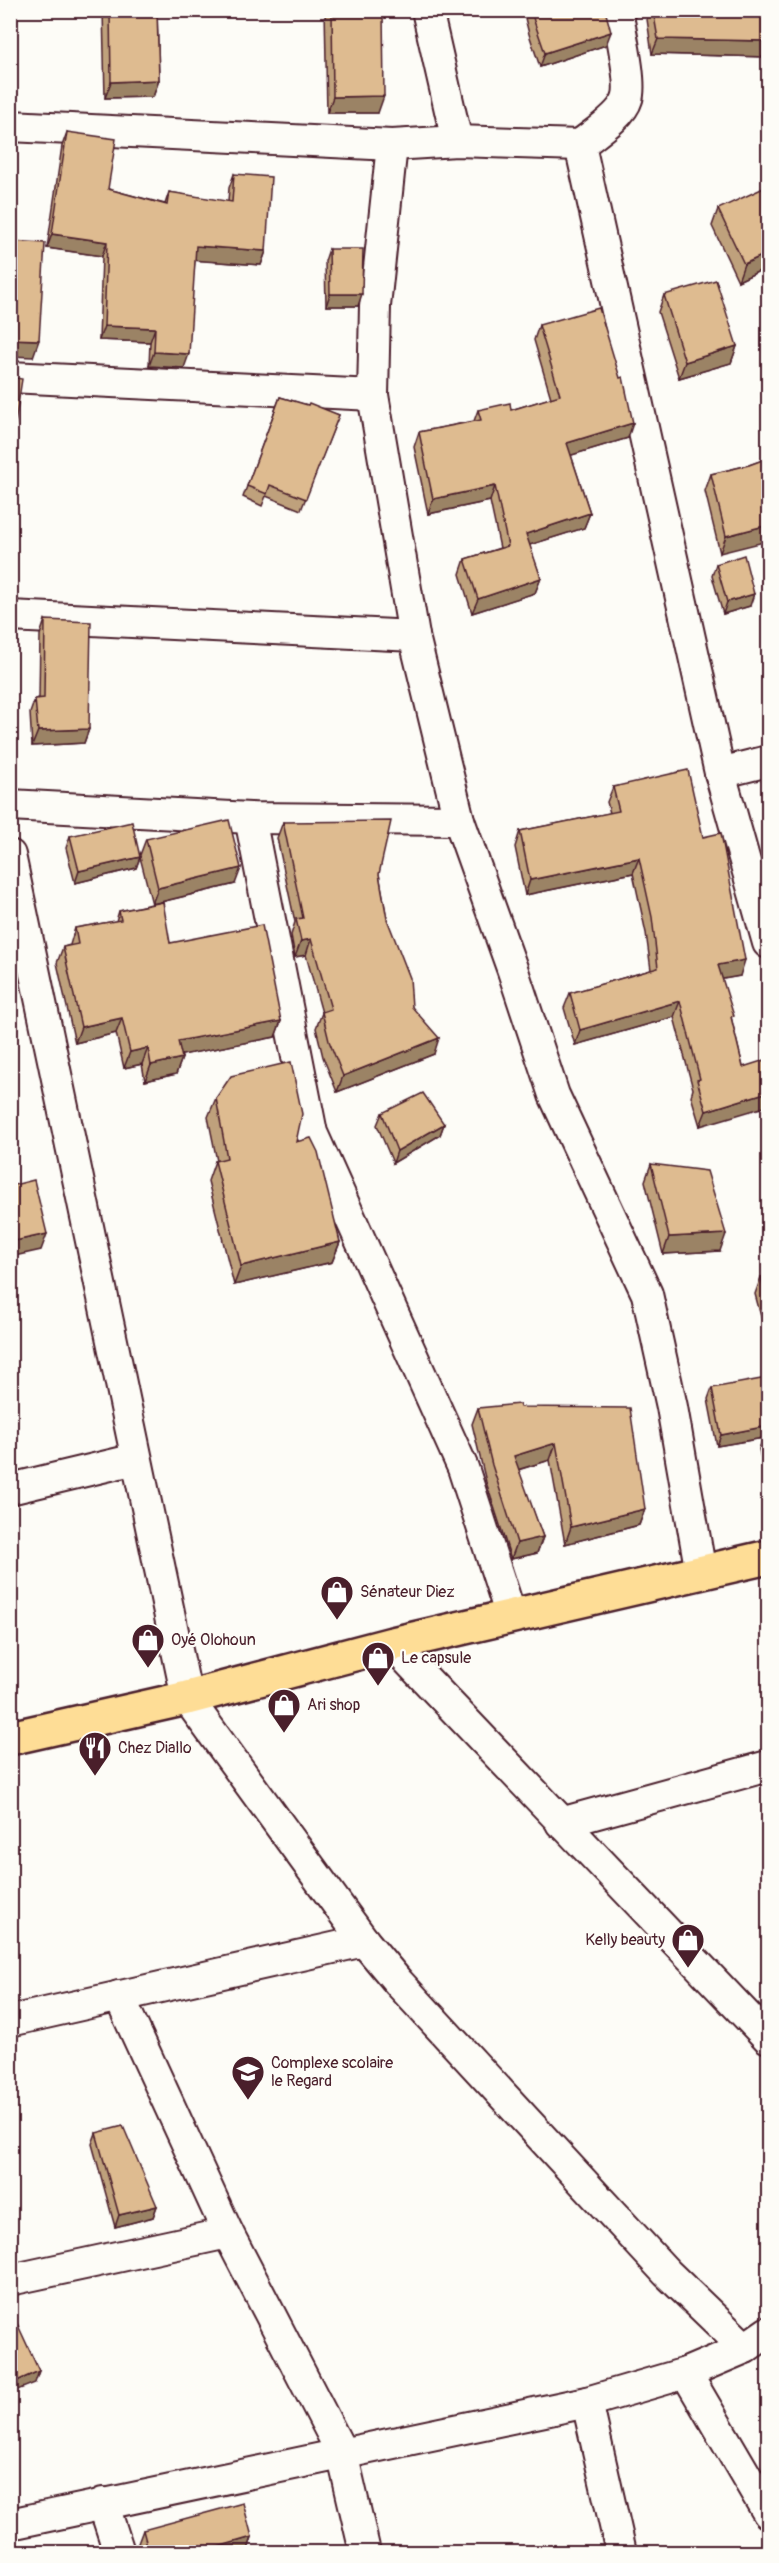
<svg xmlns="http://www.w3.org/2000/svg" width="779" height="2563" font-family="Pangolin,sans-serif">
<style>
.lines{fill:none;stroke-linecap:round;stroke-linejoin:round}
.minor-casing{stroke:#4a1f2b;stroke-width:34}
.major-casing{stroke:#4a1f2b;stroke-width:38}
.minor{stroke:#fdfcf7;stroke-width:30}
.major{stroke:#fedd96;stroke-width:33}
.wall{fill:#bfa17c;stroke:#4a1f2b;stroke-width:1.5}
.shaded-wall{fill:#9b8365;stroke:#4a1f2b;stroke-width:1.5}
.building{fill:#debb90;stroke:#4a1f2b;stroke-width:1.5}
.labels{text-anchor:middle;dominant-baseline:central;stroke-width:4.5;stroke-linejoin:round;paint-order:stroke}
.poi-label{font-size:16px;fill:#4a1f2b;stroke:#fdfcf7;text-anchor:start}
</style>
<rect width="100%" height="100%" fill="#fdfcf7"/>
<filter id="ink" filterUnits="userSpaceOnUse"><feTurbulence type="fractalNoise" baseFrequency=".0167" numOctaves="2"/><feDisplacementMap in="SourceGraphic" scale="12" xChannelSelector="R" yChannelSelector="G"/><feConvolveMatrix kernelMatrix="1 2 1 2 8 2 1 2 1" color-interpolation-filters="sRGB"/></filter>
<g filter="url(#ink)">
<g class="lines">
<!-- minor casing -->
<g class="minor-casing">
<g id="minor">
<polyline points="427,10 457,141"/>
<path d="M10,126l382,19 65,-4 123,4c13,-11 42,-29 47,-46 6,-15 -7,-70 -10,-89"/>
<polyline points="392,145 375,306 373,395 414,636 459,820 513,971 554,1095 647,1294 672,1407 701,1573"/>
<polyline points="580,145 720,773 768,943"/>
<polyline points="10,377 373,395"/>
<polyline points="10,616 414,636"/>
<polyline points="720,773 768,761"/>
<polyline points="10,805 250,818 459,820"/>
<polyline points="250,818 312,1133 463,1468 511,1616"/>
<polyline points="10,855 187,1698 364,1941 399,1983 667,2273 745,2348 686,2373 768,2513"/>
<polyline points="10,1489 136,1459"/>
<polyline points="392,1644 768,2038"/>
<polyline points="561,1823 768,1766"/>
<polyline points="119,1996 228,2233 342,2453 365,2552"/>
<polyline points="10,2021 364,1941"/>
<polyline points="10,2280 228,2233"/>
<polyline points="745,2348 768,2332"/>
<polyline points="587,2402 621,2552"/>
<polyline points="103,2503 119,2552"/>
<polyline points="10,2524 587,2402 686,2373"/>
</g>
</g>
<!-- major casing -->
<g class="major-casing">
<polyline id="major" points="10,1738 187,1698 392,1644 768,1557"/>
</g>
<!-- minor -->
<use href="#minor" class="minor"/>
<!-- major -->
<use href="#major" class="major"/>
</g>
<!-- wall -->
<g class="wall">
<polygon points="103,10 157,10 159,80 153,97 105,98"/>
<polygon points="325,10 383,10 378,113 327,113"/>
<polygon points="523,10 605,10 606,45 540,67 529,34"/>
<polygon points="650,10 768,10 768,57 652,54 647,19"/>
<polygon points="67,132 108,189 165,204 169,192 228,202 229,188 234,174 266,251 261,265 195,260 184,368 149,366 150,342 99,340 102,256 47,248 62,146"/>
<polygon points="718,209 768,267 738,281 712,226"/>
<polygon points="329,249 358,306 326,306 325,261"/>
<polygon points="664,295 737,346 731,363 679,378 658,312"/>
<polygon points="539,325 628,438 571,455 590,513 584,528 529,545 541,578 535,593 472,613 460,574 465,559 500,548 490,501 428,514 414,447 419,432 474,421 478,410 511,410 551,398 534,340"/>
<polygon points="280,397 339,415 301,510 266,496 262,506 243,497"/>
<polygon points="768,458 720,553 705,491 711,474 749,465"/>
<polygon points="716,564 750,606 723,614 712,576"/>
<polygon points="45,620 89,729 84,743 32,746 30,713 35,699 39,698 40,635"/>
<polygon points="613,787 703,837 740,976 722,979 743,1067 700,1126 691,1096 693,1089 674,1017 575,1045 564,1008 570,993 651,970 646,933 633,873 525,895 515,847 520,831 610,813 607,802"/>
<polygon points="283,822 379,874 387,919 412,1007 434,1054 337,1092 323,1057 316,1028 322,1013 306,955 295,957 291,935 295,922 277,838"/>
<polygon points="70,836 140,855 146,839 235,884 157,903 170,943 281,1021 275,1037 181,1055 182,1058 176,1074 145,1081 142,1064 124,1068 116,1033 75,1043 57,963 63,947 70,945 75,928 116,921 119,911 152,904 140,857 136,868 75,883 66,848"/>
<polygon points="216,1098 296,1142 340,1242 332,1262 234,1285 208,1181 215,1161 217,1161 208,1117"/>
<polygon points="382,1113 444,1124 440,1135 393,1163 377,1125"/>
<polygon points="651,1164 720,1251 663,1254 645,1181"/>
<polygon points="768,1275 768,1343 755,1294 761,1277"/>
<polygon points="768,1387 768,1493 759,1449 763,1438 717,1446 708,1399 712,1388"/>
<polygon points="520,1407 645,1509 639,1525 565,1544 550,1460 518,1470 543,1537 537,1553 511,1559 486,1482 472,1424 478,1408"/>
<polygon points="96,2133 157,2206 153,2217 115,2227 92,2144"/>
<polygon points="143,2530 252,2537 247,2553 139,2553 137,2546"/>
</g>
<!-- shaded-wall -->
<g class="shaded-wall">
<polygon points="611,32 606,45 540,67 545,53"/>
<polygon points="658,39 768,41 768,57 652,54"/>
<polygon points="159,80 153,97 105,98 111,82"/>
<polygon points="384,96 378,113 327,113 333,97"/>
<polygon points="52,234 107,242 102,256 47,248"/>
<polygon points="196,246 266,251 261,265 190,260"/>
<polygon points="768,253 768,267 738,281 744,264"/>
<polygon points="330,294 362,294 358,306 326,306"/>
<polygon points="104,326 155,328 150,342 99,340"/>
<polygon points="10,339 39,340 33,357 10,356"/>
<polygon points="737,346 731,363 679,378 685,362"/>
<polygon points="154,352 189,354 184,368 149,366"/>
<polygon points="633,423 628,438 562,458 567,443"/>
<polygon points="495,486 490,501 428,514 433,499"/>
<polygon points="590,513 584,528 520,548 526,534"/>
<polygon points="768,525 768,541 720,553 726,536"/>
<polygon points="541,578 535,593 472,613 478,599"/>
<polygon points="754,594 750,606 723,614 727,602"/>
<polygon points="89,729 84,743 32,746 38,731"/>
<polygon points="140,857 136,868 75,883 79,871"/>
<polygon points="639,858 633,873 525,895 530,880"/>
<polygon points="241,868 235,884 152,904 158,888"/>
<polygon points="311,939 306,955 295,957 301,941"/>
<polygon points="745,960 740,976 712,981 718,965"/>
<polygon points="15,969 11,980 10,980 10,970"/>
<polygon points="680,1001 674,1017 575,1045 580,1030"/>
<polygon points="122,1018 116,1033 75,1043 81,1027"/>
<polygon points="281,1021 275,1037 172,1057 178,1041"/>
<polygon points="439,1038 434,1054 337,1092 343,1076"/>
<polygon points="148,1048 142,1064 124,1068 130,1052"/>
<polygon points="182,1058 176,1074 145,1081 151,1065"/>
<polygon points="768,1092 768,1106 700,1126 706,1111"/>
<polygon points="444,1124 440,1135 393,1163 397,1151"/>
<polygon points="47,1234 41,1250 10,1257 10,1242"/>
<polygon points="726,1234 720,1251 663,1254 669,1237"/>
<polygon points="340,1242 332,1262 234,1285 241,1266"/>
<polygon points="768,1426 768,1437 764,1434 763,1438 717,1446 721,1435"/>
<polygon points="556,1443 550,1460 507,1473 514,1456"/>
<polygon points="645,1509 639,1525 565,1544 571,1527"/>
<polygon points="543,1537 537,1553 511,1559 517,1543"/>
<polygon points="157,2206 153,2217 115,2227 119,2215"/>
<polygon points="39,2371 35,2383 10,2393 10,2384"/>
<polygon points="252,2537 247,2553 197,2553"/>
</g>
<!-- building -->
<g class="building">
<polygon points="110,10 157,10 159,80 111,82"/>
<polygon points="332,10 383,10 384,96 333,97"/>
<polygon points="531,10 605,10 611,32 545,53 534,21"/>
<polygon points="653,10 768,10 768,41 658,39"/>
<polygon points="67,132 116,139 108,189 167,205 169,192 232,202 234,174 271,177 266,251 196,246 189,354 154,352 155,328 104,326 107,242 52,234"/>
<polygon points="768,186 768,253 744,264 718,209"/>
<polygon points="10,241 45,243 39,340 10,339"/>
<polygon points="329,249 363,249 362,294 330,294"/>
<polygon points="716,280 737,346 685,362 664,295"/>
<polygon points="599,308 620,378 623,377 633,423 567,443 590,513 526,534 541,578 478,599 465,559 508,546 495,486 433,499 419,432 481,420 478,410 510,403 511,410 560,395 539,325"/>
<polygon points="10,377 22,379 10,456"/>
<polygon points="280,397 308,405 309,403 339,415 306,499 270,485 267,494 247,486"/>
<polygon points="768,458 768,525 726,536 711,474 749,465"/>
<polygon points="744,555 754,594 727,602 716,564"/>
<polygon points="45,620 91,622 89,729 38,731 35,699 44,698"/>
<polygon points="688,770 703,837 721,833 745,960 718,965 734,1016 731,1017 743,1067 768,1059 768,1092 706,1111 697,1080 700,1079 680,1001 580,1030 570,993 658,968 652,917 639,858 530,880 520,831 619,811 613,787"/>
<polygon points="229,820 241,868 158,888 146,839"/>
<polygon points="391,821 379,874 387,919 410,978 412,1007 439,1038 343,1076 329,1041 322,1012 331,1009 311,939 301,941 296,919 303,918 283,822"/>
<polygon points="132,822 140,857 79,871 70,836"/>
<polygon points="163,902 170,943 262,925 281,1021 178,1041 182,1058 151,1065 148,1048 130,1052 122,1018 81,1027 63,947 78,944 75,928 121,920 119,911"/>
<polygon points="10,948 15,969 10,970"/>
<polygon points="291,1062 302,1114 296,1142 311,1138 318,1152 340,1242 241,1266 215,1161 227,1158 216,1098 231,1076"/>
<polygon points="423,1093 444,1124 397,1151 382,1113"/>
<polygon points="651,1164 707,1171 726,1234 669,1237"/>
<polygon points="34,1180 47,1234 10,1242 10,1186"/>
<polygon points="768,1275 768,1305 761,1277"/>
<polygon points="767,1378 768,1387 768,1426 721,1435 712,1388"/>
<polygon points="519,1404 520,1407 630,1408 645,1509 571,1527 556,1443 514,1456 543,1537 517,1543 492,1465 478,1408"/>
<polygon points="768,1433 768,1453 764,1434"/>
<polygon points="123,2126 157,2206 119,2215 96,2133"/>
<polygon points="10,2308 39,2371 10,2384"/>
<polygon points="243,2503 252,2537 197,2553 149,2553 143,2530"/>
</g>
</g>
<!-- icons -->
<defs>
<g id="shop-pin" transform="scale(1.725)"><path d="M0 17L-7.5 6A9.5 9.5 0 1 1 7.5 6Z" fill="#4a1f2b" stroke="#fdfcf7"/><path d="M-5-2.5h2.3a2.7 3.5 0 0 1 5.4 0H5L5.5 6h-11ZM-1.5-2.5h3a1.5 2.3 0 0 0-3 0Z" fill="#fff"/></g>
<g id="restaurant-pin" transform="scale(1.725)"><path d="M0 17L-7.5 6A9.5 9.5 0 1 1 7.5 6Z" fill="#4a1f2b" stroke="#fdfcf7"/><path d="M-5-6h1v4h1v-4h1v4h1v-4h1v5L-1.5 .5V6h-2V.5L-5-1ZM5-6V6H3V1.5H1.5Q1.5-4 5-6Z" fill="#fff"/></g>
<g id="school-pin" transform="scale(1.725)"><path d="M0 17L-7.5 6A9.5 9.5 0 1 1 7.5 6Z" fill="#4a1f2b" stroke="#fdfcf7"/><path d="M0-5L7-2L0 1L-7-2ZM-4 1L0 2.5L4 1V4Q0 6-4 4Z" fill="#fff"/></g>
</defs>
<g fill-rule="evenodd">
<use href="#shop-pin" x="337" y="1592"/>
<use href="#shop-pin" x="148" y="1640"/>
<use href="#shop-pin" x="378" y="1658"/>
<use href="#shop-pin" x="284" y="1705"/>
<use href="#restaurant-pin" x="95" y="1748"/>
<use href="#shop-pin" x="688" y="1940"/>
<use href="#school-pin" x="248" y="2072"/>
</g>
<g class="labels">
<!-- poi labels -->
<g class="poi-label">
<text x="360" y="1592">Sénateur Diez</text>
<text x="171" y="1640">Oyé Olohoun</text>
<text x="401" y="1658">Le capsule</text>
<text x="307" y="1705">Ari shop</text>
<text x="118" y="1748">Chez Diallo</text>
<text x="665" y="1940" text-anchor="end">Kelly beauty</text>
<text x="271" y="2063">Complexe scolaire<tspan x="271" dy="18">le Regard</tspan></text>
</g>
</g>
<!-- margin -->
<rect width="779" height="2563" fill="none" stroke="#fdfcf7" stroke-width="36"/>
<rect x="18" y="18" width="743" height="2527" fill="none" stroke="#4a1f2b" stroke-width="2" filter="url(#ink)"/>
</svg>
